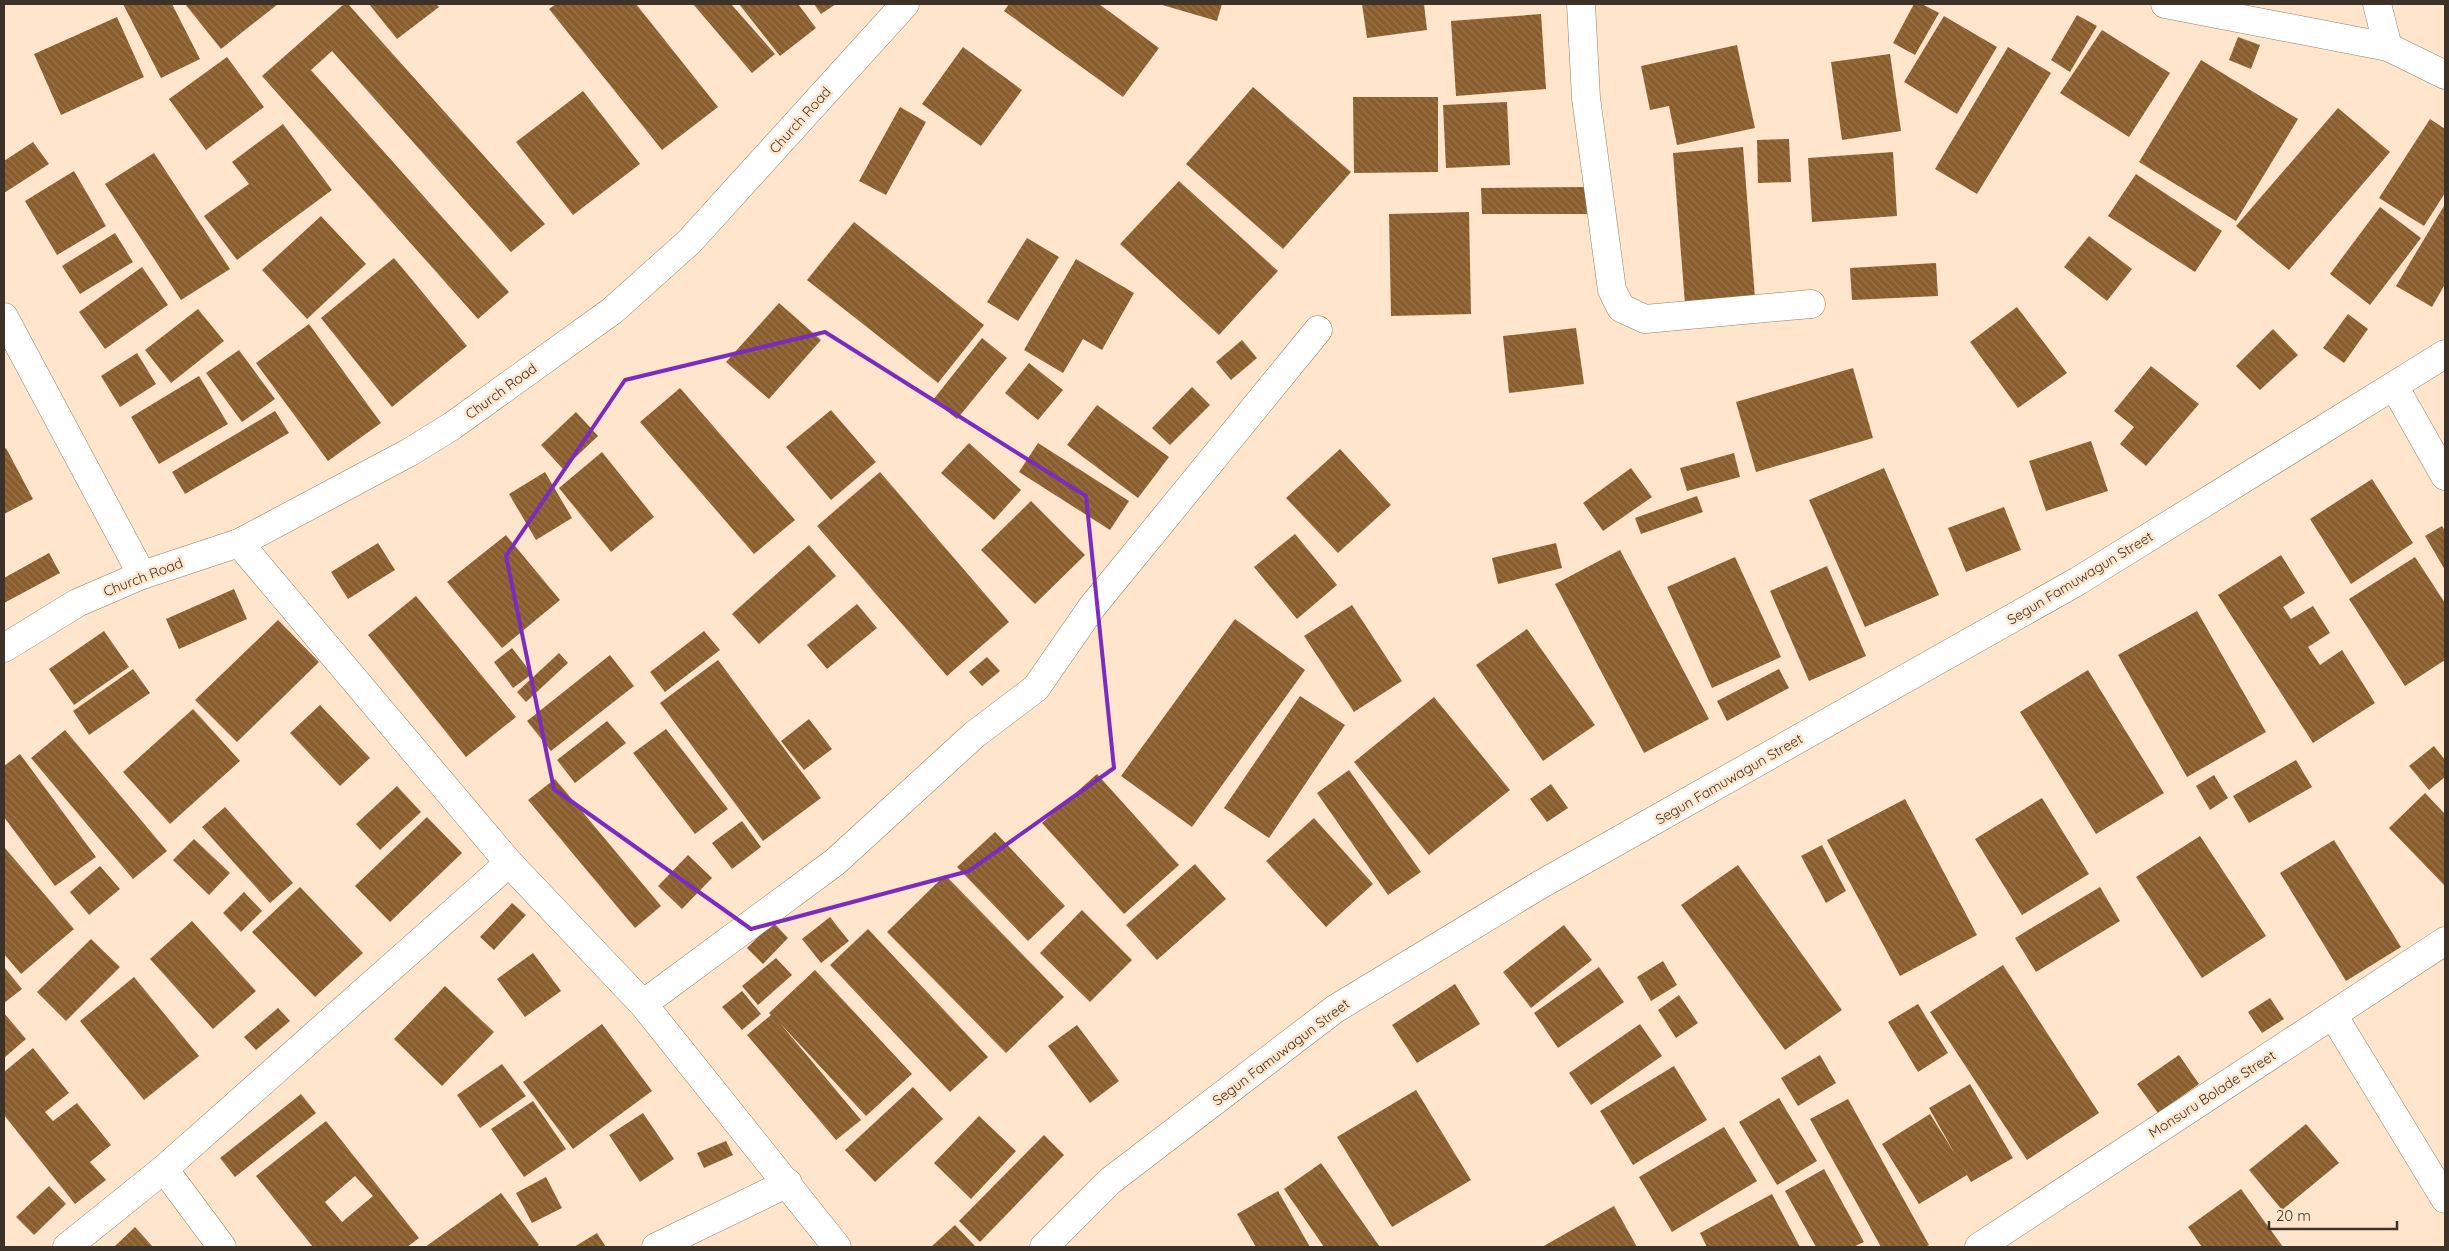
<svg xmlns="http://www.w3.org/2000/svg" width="2449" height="1251" font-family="Quicksand,sans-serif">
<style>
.building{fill:url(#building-back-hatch);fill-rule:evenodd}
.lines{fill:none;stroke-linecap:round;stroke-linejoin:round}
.minor-casing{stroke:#957e67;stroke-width:29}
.minor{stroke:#fff;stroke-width:28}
.marked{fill:none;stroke:#7b2cbf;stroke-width:4;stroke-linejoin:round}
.labels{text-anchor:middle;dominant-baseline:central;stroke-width:5;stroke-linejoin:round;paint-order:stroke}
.street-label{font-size:14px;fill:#3c3228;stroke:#ffe5cc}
</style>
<defs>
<pattern id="building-back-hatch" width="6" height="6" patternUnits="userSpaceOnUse" patternTransform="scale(1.25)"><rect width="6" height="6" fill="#8a5d2c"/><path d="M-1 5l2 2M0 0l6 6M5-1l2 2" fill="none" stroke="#987650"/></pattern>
</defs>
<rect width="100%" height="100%" fill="#ffe5cc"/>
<!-- building -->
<g class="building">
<polygon points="123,4 172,4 200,59 161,78"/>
<polygon points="185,4 278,4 221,49"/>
<polygon points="344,4 348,4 545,224 511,252 332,51 311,70 509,292 478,319 262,76"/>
<polygon points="369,4 436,4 439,7 397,39"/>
<polygon points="556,4 636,4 718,107 662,150 549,9"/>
<polygon points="693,4 731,4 775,54 752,73"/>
<polygon points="739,4 798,4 816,28 780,56"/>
<polygon points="814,4 836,4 821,14"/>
<polygon points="1009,4 1099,4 1159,48 1123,97 1004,11"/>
<polygon points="1159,4 1222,4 1217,21"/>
<polygon points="1362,4 1424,4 1427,30 1367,38"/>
<polygon points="1914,4 1922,4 1939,13 1915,55 1893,43"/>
<polygon points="1541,14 1546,89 1456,96 1451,21"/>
<polygon points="2077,15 2097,26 2070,72 2051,60"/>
<polygon points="1944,16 1997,47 1957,114 1904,82"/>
<polygon points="117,17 144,77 61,115 34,54"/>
<polygon points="2102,30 2170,73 2129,137 2060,93"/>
<polygon points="2238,37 2260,45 2251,69 2229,60"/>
<polygon points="1737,45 1755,128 1677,145 1669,106 1650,110 1641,66"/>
<polygon points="963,47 1022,90 981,146 922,104"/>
<polygon points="2008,47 2051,73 1977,194 1935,169"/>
<polygon points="1890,54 1901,131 1842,140 1831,62"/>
<polygon points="227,57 264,107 206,150 169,99"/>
<polygon points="2201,60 2298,119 2236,221 2139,162"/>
<polygon points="1253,87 1351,172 1283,249 1186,164"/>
<polygon points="583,91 640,164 573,215 516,142"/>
<polygon points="1353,97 1438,97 1438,172 1354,173"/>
<polygon points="1507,102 1510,165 1446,168 1443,105"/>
<polygon points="900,107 926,122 886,195 859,181"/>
<polygon points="2338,108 2390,152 2289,270 2236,226"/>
<polygon points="2430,119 2445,129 2445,193 2424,226 2379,198"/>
<polygon points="283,124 332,190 237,260 204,216 249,184 232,162"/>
<polygon points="1789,139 1791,182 1758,183 1757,140"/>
<polygon points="33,142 49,164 4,193 4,161"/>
<polygon points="1743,147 1755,298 1685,304 1673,153"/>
<polygon points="1893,152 1897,216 1812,222 1808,158"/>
<polygon points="154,153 230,269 181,300 105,184"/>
<polygon points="74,171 106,226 57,255 25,201"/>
<polygon points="2136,174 2222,231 2195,272 2108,216"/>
<polygon points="1179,181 1278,271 1219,335 1120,244"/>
<polygon points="1586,187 1587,214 1482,214 1481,188"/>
<polygon points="2444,206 2445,284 2432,307 2396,286"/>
<polygon points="2380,207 2421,238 2370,305 2330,274"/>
<polygon points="1469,212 1471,314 1391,316 1389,214"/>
<polygon points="321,216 366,264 307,319 262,270"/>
<polygon points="854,222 984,325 938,383 807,280"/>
<polygon points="115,233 133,262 80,294 62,266"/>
<polygon points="2089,236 2132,269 2107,301 2064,267"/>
<polygon points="1027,238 1059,257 1018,321 987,302"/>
<polygon points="394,258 467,346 392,407 321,318"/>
<polygon points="1076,259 1134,293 1102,350 1083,339 1063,373 1024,350"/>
<polygon points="1936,263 1938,296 1852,300 1850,268"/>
<polygon points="142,267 168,305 105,349 79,312"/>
<polygon points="779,303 821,340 769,399 726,362"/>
<polygon points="2017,307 2067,373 2018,408 1970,342"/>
<polygon points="198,309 224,341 171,383 145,350"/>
<polygon points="2348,314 2368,329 2344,363 2323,348"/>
<polygon points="309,324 381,423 328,461 256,363"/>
<polygon points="1576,328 1584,384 1509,393 1503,336"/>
<polygon points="2273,329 2298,355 2260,390 2236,366"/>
<polygon points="982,338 1007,358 957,419 933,400"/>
<polygon points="1242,340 1257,358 1231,380 1216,362"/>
<polygon points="239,350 275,399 242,422 206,373"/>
<polygon points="137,353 156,384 120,407 101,376"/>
<polygon points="1029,363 1063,390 1038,420 1005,393"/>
<polygon points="2151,366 2199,404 2146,466 2120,444 2134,427 2114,411"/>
<polygon points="1853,368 1873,438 1756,472 1736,402"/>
<polygon points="199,376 228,424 159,464 131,417"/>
<polygon points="1192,387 1210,405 1170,445 1152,428"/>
<polygon points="680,388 795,520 754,554 640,422"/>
<polygon points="1097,405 1169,457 1138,498 1067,445"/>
<polygon points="831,410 876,462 831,500 786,447"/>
<polygon points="275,411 289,433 185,494 172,472"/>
<polygon points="576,412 598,436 563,469 541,445"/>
<polygon points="2091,441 2108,491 2046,511 2029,461"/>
<polygon points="969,443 1021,490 994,520 941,473"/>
<polygon points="1038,443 1129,501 1110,530 1019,472"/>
<polygon points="6,448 33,499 4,514 4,449"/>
<polygon points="1340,449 1391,505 1338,553 1286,498"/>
<polygon points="602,452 654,517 611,552 559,488"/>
<polygon points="1734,453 1740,477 1687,491 1680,468"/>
<polygon points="1631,468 1652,497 1603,531 1583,503"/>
<polygon points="1884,468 1939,595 1865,627 1809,500"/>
<polygon points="545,472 572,518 536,540 509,494"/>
<polygon points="880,472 1009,622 947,676 817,526"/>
<polygon points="2372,479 2413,543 2351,584 2310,519"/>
<polygon points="1697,496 1703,512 1641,534 1635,518"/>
<polygon points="1031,501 1085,555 1035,604 981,550"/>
<polygon points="2004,507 2021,550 1966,572 1948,528"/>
<polygon points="2442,526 2445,531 2445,570 2425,536"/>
<polygon points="1295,534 1337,585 1297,619 1254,567"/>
<polygon points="506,535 560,600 502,648 447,582"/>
<polygon points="378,543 395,570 348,599 331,572"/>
<polygon points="1556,543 1562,568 1498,584 1492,558"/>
<polygon points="809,545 836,576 759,644 732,614"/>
<polygon points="1620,550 1709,719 1644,753 1555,584"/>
<polygon points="49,553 60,573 4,603 4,578"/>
<polygon points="2281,555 2305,593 2283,607 2291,619 2313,606 2330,633 2308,647 2320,665 2342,650 2375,703 2313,743 2218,595"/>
<polygon points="1735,557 1781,657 1712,688 1667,587"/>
<polygon points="2415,557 2445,603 2445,660 2405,686 2349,599"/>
<polygon points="1827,566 1866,656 1809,681 1770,591"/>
<polygon points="234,589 247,619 179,649 166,619"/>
<polygon points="416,596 516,717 466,757 368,635"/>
<polygon points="857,604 877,628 827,669 807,645"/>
<polygon points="1352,605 1402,681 1354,712 1304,636"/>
<polygon points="2197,611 2266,732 2187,777 2118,655"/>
<polygon points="1235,619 1305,670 1192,827 1121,776"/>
<polygon points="278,620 319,662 237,742 195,700"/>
<polygon points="1527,629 1595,725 1543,761 1476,665"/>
<polygon points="104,631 129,667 74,705 49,669"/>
<polygon points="704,631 720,650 665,692 650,672"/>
<polygon points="512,648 532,674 513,688 494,662"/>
<polygon points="559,653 568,663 526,702 517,692"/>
<polygon points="610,655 634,686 551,751 527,721"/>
<polygon points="987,657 1000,671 982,686 969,672"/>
<polygon points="718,660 821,798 763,841 660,703"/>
<polygon points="133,669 150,693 89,735 73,711"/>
<polygon points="1779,669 1789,688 1727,721 1717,701"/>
<polygon points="2088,670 2164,793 2096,834 2020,712"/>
<polygon points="1300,696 1345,725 1269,838 1224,808"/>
<polygon points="1434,697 1510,790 1429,855 1354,762"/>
<polygon points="320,705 370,758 340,786 290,733"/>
<polygon points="193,709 240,761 170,824 123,772"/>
<polygon points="809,719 832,749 804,770 781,741"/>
<polygon points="607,721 626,743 575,783 557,760"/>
<polygon points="666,729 728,809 695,834 633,753"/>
<polygon points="65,730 167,851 133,879 31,758"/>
<polygon points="2434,746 2445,760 2445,777 2429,790 2409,766"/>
<polygon points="20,754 96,857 55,886 4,817 4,766"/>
<polygon points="2296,760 2312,787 2249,823 2233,796"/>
<polygon points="1349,770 1421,872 1388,895 1317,793"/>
<polygon points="1097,774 1179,865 1124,914 1042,823"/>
<polygon points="2214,775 2228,798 2210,810 2196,786"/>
<polygon points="555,779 661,906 635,928 528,800"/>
<polygon points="1551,784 1568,808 1547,822 1530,799"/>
<polygon points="397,786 421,812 380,850 356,824"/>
<polygon points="2425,793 2445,814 2445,886 2389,828"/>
<polygon points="2042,798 2089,874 2022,915 1975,839"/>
<polygon points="1905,799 1977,935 1900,976 1827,840"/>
<polygon points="225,807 293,883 270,903 202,827"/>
<polygon points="427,817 462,853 390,922 355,886"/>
<polygon points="1314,818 1373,884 1326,927 1266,861"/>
<polygon points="742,821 761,847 732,869 712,843"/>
<polygon points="995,832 1065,906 1028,941 957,867"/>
<polygon points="2200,836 2266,936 2202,978 2136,877"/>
<polygon points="194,839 230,873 209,895 173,860"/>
<polygon points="2334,840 2401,947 2346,981 2280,873"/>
<polygon points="1822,845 1846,891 1826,903 1801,856"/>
<polygon points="4,847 74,929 21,974 4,954"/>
<polygon points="688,855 712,878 682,909 658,886"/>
<polygon points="1195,864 1226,899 1157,960 1126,925"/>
<polygon points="1738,865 1842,1010 1785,1050 1681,905"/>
<polygon points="100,866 120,889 89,915 70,892"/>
<polygon points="945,875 1064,997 1006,1053 887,932"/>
<polygon points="300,887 363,953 315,997 252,932"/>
<polygon points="2100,887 2120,921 2036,972 2015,938"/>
<polygon points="244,892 262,911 241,932 223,913"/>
<polygon points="512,903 526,915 494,950 480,937"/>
<polygon points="1082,910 1132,960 1090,1002 1040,953"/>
<polygon points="830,917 849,941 821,963 802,939"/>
<polygon points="192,921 256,991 213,1029 150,959"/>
<polygon points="773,922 788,938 763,964 747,948"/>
<polygon points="1564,925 1592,960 1531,1008 1503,972"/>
<polygon points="868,929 988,1057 950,1092 830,965"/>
<polygon points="91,939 120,967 66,1021 37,992"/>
<polygon points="533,953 561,991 525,1017 497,979"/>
<polygon points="776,958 792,975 758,1005 742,986"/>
<polygon points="1663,961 1677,985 1651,1001 1637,977"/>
<polygon points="2003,965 2099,1113 2027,1160 1930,1012"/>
<polygon points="4,967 22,989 4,1003"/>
<polygon points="1599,967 1624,1002 1558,1048 1534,1013"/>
<polygon points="815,970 912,1074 866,1116 779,1022 861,1120 836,1140 747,1035 771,1015 769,1013"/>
<polygon points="134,977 199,1056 144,1100 80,1021"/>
<polygon points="1455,984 1480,1024 1417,1063 1392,1025"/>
<polygon points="445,986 494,1032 442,1086 394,1039"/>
<polygon points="742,991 761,1014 742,1030 722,1007"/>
<polygon points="1679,995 1698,1023 1676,1038 1658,1010"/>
<polygon points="2270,998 2284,1019 2262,1033 2248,1012"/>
<polygon points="1918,1004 1948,1053 1918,1072 1888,1022"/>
<polygon points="278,1008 290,1021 256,1050 244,1037"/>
<polygon points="4,1013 26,1039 4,1058"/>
<polygon points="602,1024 652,1091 573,1149 523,1082"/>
<polygon points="1640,1024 1662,1056 1591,1105 1569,1073"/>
<polygon points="1077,1025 1119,1081 1090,1103 1048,1046"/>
<polygon points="33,1048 69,1093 45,1112 53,1121 77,1103 111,1145 90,1162 106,1180 75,1204 4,1115 4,1072"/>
<polygon points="1820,1055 1836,1083 1798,1106 1781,1078"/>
<polygon points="2179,1055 2199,1084 2158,1113 2137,1084"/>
<polygon points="502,1064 526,1096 480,1128 457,1095"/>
<polygon points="1674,1066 1707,1120 1633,1165 1600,1111"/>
<polygon points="1970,1084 2013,1158 1971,1182 1967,1175 1919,1204 1882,1144 1930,1114 1955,1154 1929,1108"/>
<polygon points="913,1087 943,1119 875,1182 845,1150"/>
<polygon points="1416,1090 1471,1180 1392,1227 1337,1137"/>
<polygon points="301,1094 316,1113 235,1177 220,1158"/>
<polygon points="1779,1098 1817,1161 1777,1185 1739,1122"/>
<polygon points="1848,1099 1929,1245 1925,1247 1881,1247 1810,1119"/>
<polygon points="533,1101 566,1149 524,1177 491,1129"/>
<polygon points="643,1113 674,1159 640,1182 609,1135"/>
<polygon points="979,1116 1016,1151 971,1199 934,1163"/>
<path d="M326,1121l93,117 -12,9h-94l-57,-71zM355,1176l18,20 -31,26 -17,-20z"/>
<polygon points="2306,1124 2339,1163 2282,1210 2249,1170"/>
<polygon points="1724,1127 1757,1181 1672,1232 1639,1177"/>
<polygon points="1044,1135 1064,1155 980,1242 959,1221"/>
<polygon points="726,1141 733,1155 704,1168 697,1153"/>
<polygon points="1321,1163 1380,1247 1324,1247 1284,1189"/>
<polygon points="1824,1169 1864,1242 1853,1247 1816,1247 1785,1191"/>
<polygon points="546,1177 562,1208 532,1223 516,1193"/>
<polygon points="49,1186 66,1204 34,1235 16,1217"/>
<polygon points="2241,1189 2283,1247 2202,1247 2188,1227"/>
<polygon points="1278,1191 1310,1247 1256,1247 1237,1214"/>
<polygon points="501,1193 539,1245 536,1247 425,1247"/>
<polygon points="1772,1194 1800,1247 1707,1247 1700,1233"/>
<polygon points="1614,1206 1637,1247 1542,1247"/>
<polygon points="955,1225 976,1247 931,1247"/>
<polygon points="135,1227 153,1247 114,1247"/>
<polygon points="597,1233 606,1247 574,1247"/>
</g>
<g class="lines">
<!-- minor casing -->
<g class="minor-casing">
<g id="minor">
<polyline points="1581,4 1586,98 1612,290 1621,308 1645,319 1811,304"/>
<polyline points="2165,4 2388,47 2445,75"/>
<polyline points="2377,4 2388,47"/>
<polyline points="4,317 142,575"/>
<polyline points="2394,386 2445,476"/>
<polyline points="239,543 509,863 643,1004 837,1247"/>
<polyline points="4,648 77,603 142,575 239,543 410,452 452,426 612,311 689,242 905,4"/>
<polyline points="643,1004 835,862 974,735 1036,688 1092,607 1318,330"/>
<polyline points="2333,1015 2445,1199"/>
<polyline points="164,1169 222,1247"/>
<polyline points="67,1247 164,1169 509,863"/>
<polyline points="656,1247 788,1183"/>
<polyline points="1044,1247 1110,1181 1335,1009 1538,886 2078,581 2445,354"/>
<polyline points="1979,1247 2445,941"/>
</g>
</g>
<!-- minor -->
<use href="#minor" class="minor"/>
</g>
<!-- marked area -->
<path class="marked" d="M825,332l261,164 28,272 -145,103 -218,58 -197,-140 -48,-233 119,-176z"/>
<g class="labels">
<!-- street labels -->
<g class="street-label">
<text transform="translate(800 120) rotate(-48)">Church Road</text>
<text transform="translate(501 391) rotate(-36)">Church Road</text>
<text transform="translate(143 577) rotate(-21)">Church Road</text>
<text transform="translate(2080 578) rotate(-31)">Segun Famuwagun Street</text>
<text transform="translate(1729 779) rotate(-30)">Segun Famuwagun Street</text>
<text transform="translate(1281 1052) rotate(-37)">Segun Famuwagun Street</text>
<text transform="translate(2212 1094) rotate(-33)">Monsuru Bolade Street</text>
</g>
</g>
<!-- border -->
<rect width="2449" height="1251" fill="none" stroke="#3c3228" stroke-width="10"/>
<!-- scale -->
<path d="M2269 1221v8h128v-8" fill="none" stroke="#3c3228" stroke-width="2.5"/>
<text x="2276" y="1221" font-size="15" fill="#3c3228" stroke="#ffe5cc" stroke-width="4" paint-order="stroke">20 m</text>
</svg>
